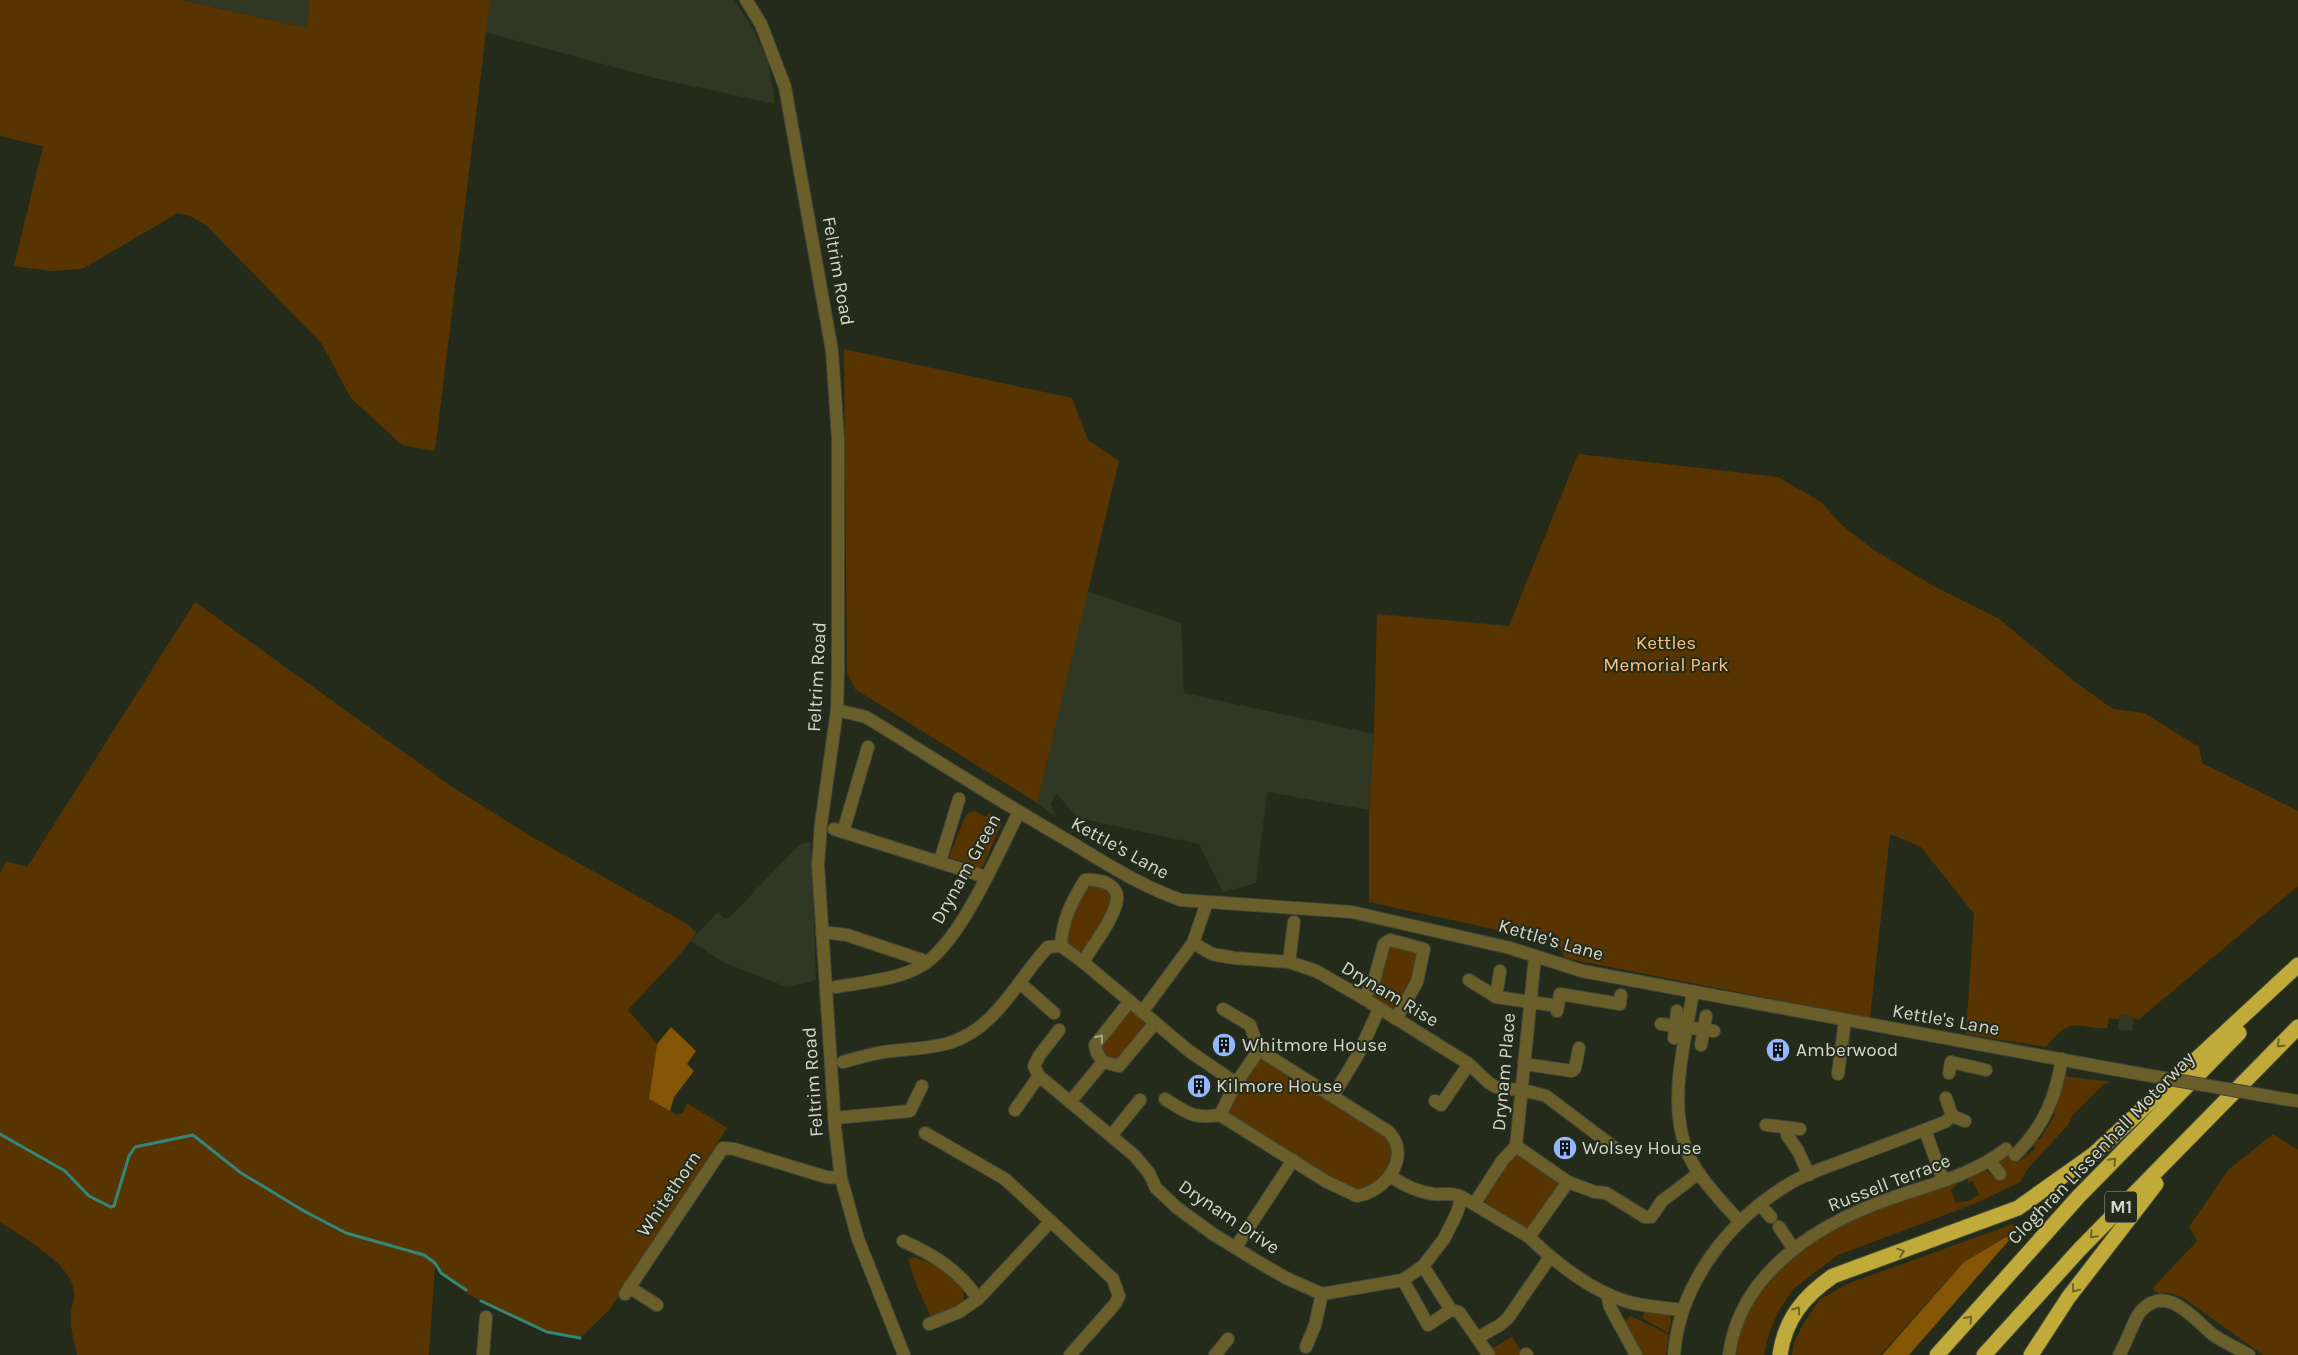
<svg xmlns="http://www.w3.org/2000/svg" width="2298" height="1355" font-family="Karla,sans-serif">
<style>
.built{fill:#303823}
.green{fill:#583500}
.forest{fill:#855506}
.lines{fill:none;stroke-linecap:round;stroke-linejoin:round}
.stream{stroke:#33877a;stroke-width:3}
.minor-casing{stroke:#414738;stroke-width:14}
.highway-casing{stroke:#414738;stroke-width:17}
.minor{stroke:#6a5f2a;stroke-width:12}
.highway{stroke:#c0aa39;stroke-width:15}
.minor-bridge-casing{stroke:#414738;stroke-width:14;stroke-linecap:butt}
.minor-bridge{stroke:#6a5f2a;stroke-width:12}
.oneway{stroke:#a9a78c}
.oneway2{stroke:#6b6428}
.labels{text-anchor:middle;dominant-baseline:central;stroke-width:4;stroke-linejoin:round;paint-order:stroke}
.shield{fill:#252b1b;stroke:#9fa398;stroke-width:1}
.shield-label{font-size:18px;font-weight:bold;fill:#d3d7ce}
.street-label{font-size:19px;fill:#d3d7ce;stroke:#252b1b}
.park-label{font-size:19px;fill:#fac17e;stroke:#252b1b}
.poi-label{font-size:19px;fill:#d3d7ce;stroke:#252b1b;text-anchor:start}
</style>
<rect width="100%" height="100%" fill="#252b1b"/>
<!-- built -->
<g class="built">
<polygon points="181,0 310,0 308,28"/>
<polygon points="490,0 734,0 754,30 768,61 775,104 655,78 485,32"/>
<polygon points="1087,591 1181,623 1184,693 1374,734 1369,810 1267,792 1256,883 1223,892 1199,844 1078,818 1056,793 1051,804 1056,817 1037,803"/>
<polygon points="811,842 816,980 787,987 725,963 690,941 718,912 724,918 729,918 800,844"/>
<polygon points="2120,1015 2134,1017 2132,1031 2118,1029"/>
</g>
<!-- green -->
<g class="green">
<polygon points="0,0 181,0 307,28 310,0 490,0 435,451 402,445 351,398 322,344 207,226 190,216 178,213 82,269 51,271 14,266 43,146 0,136"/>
<polygon points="844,349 1072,398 1088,440 1119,461 1037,803 855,689 847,673"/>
<path d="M1578,454l200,23 43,25 22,24 31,24 61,37 64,32 76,63 38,27 31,4 55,34 3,16 96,48v75l-160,134 -4,-3 -14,-2 -1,4 -10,-1 -2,10c-36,0 -34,-13 -61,19l-80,-13 8,-120 -53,-67 -31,-13 -20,184 -306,-60 -8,-24 -31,-4 -9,4 -147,-32v-92l5,-76 3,-120 132,12z"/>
<path d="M195,602l256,184 81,51 157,88 7,8 -15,20 -53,57 29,34 -8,55 28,16 6,-2 4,-10 40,25 -97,151 -21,31 -29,28c-11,-2 -24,-3 -34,-7 -31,-11 -93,-39 -111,-67l-6,91h-352c-2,-12 -8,-29 -6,-42 1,-11 5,-13 2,-26 -5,-25 -52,-51 -73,-65v-348l6,-13 21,6z"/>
<polygon points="975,811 986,817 988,813 1000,820 1001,825 983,866 979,868 949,857 965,817 969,813"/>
<path d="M1095,886l10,3 8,9 -2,9 -25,42 -10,2c-24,-13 1,-47 12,-63z"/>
<polygon points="1389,945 1415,950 1419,956 1414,975 1393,1010 1374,1000 1372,995"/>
<polygon points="1129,1012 1133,1012 1145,1024 1145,1029 1120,1059 1114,1061 1102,1053 1101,1047"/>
<polygon points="1258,1060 1265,1060 1386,1137 1393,1151 1387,1167 1374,1186 1368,1189 1351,1190 1230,1116 1228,1107"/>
<polygon points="2063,1076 2113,1082 2104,1084 2073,1115 2068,1125 2029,1167 2020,1182 1979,1202 1838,1255 1793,1289 1778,1312 1769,1333 1764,1355 1733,1355 1748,1308 1783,1263 1810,1241 1875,1209 1953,1183 1957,1185 1951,1190 1956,1203 1972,1200 1972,1198 1979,1195 1973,1181 1968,1183 1968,1178 1985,1170 1996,1179 2004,1172 1999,1163 2006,1154 2011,1159 2017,1158 2020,1161 2026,1157 2022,1153 2024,1151 2028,1155 2036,1148 2033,1145 2033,1141 2040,1139 2055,1115 2053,1110"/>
<polygon points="2273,1134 2298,1150 2298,1355 2263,1355 2182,1297 2169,1293 2159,1294 2152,1289 2197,1241 2189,1227 2228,1170"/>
<polygon points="1519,1153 1556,1180 1558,1186 1529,1227 1524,1228 1486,1204 1485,1197 1504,1169"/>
<polygon points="2013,1224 2018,1230 1964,1262 1880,1355 1792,1355 1794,1343 1801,1328 1819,1300 1847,1284"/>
<polygon points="914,1257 943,1268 963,1290 964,1303 932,1319 917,1286 908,1260"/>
<polygon points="1645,1311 1670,1313 1671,1322 1668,1333 1642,1318"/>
<polygon points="1631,1316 1669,1335 1666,1355 1643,1355 1624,1322"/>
<polygon points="1512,1337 1522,1353 1520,1355 1495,1355 1491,1349"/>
</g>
<!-- forest -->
<g class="forest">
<polygon points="671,1027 696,1051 687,1064 694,1071 674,1097 670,1111 649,1099 657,1044"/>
<polygon points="2018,1230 1909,1355 1882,1355 1964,1262"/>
</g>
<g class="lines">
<!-- stream -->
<g class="stream">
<polyline points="0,1134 65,1171 89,1196 111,1207 114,1206 129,1156 135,1147 193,1135 241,1173 304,1211 346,1233 424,1255 435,1263 441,1273 466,1290"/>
<polyline points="481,1301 547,1332 580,1338"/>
</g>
<!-- minor casing -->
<g class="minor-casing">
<g id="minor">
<polyline points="746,0 761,24 785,87 832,351 838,438 838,671 837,710 821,824 818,865 835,1128 841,1178 858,1239 904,1355"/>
<path d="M837,710l29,7c67,41 133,84 201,123 37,22 73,46 114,60l171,12 158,36 72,23 536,99"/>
<polyline points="834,829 986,877"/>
<polyline points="843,832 868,747"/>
<polyline points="940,861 959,799"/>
<polyline points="822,932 847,935 922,960 926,963"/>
<polyline points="1193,943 1212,954 1234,958 1289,962 1316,971 1363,998 1469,1064 1489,1083 1496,1087 1531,1092 1546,1096 1615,1148"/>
<polyline points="1061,946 1083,962 1189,1051 1236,1083"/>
<path d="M1061,946c1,-26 11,-45 24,-66 8,-1 12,0 19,2 8,3 14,9 13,18 -3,19 -24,45 -34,62"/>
<polyline points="1289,962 1294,922"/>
<polyline points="1469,980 1496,997 1558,1006"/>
<polyline points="1020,983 1054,1013"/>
<path d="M836,987c27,-5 61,-7 85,-21 39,-22 77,-113 98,-154"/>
<path d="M1693,992c-9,57 -30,125 3,177 12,19 29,36 44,53"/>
<polyline points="1496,997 1500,971"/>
<polyline points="1363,998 1373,984 1384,944 1390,940 1424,949 1417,982 1396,1019"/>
<polyline points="1130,1001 1095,1045 1097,1053 1103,1062 1119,1066 1155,1023"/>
<polyline points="1223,1009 1250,1025 1259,1050"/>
<polyline points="1557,1011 1560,994 1620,1004 1621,995"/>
<polyline points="1142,1012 1193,943 1207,902"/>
<polyline points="1661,1024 1714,1031"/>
<polyline points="1674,1038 1677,1011"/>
<polyline points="1701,1045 1706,1016"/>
<path d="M843,1062c14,-4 28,-8 41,-10 43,-6 72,-1 106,-34 22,-21 37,-49 58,-71l13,-1"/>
<polyline points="1524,1064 1572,1071 1575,1068 1579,1048"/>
<polyline points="1949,1073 1951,1062 1986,1070"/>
<polyline points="1838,1074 1845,1021"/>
<polyline points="1039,1076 1034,1066 1039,1056 1059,1030"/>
<polyline points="1333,1096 1359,1053 1379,1009"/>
<path d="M1165,1099c22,14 28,20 55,16"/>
<polyline points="2284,1099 2298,1101"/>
<polyline points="1435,1101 1441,1105 1469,1064"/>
<polyline points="1070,1102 1103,1062"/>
<polyline points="1015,1110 1039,1076 1135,1156 1149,1173 1156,1188 1176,1207 1213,1234 1255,1260 1286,1278 1322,1294 1403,1280 1423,1266 1444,1239 1456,1215 1462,1197 1529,1237 1568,1182 1516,1146 1502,1161 1475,1203"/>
<path d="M1220,1115l107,67 30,14c28,-4 55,-39 32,-64l-130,-82"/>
<polyline points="1220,1115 1236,1083 1259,1050"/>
<polyline points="1952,1116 1965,1121"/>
<polyline points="834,1118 910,1111 922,1086"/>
<polyline points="1766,1125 1800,1129"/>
<polyline points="1788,1128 1787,1135 1798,1151 1809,1175"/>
<polyline points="1925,1130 1943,1180"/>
<polyline points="925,1133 1005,1179 1113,1279 1119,1296 1115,1304 1070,1355"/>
<polyline points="1111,1136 1140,1100"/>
<polyline points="1516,1146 1535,956"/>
<path d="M2015,1155c29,-29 40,-56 47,-96"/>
<polyline points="1990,1161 2000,1174"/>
<path d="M1390,1176c14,9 27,16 44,18 11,1 18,-2 28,3"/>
<polyline points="1568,1182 1595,1192 1606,1193 1645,1217 1651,1217 1662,1201 1699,1173"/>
<polyline points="1760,1205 1771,1217"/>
<polyline points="1779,1227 1793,1248"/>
<path d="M1529,1237c27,26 59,52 96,64 18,6 38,6 57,9"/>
<path d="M903,1241c31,14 56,29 75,58"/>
<polyline points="1236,1247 1293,1160"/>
<polyline points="1403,1280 1428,1325 1451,1310 1423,1266"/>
<polyline points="629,1287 657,1305"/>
<polyline points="625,1294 723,1148 734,1149 826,1177 841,1178"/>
<polyline points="1607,1295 1610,1307 1636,1355"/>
<polyline points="1451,1310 1459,1312 1477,1338 1500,1325 1508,1318 1550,1257"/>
<polyline points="929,1324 959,1312 978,1299 1051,1221"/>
<polyline points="1477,1338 1489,1355"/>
<polyline points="1306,1347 1315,1325 1322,1294"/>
<polyline points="1526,1354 1527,1355"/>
<polyline points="483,1355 486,1317"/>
<polyline points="1215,1355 1228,1339"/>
<path d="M1674,1355c5,-71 55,-135 115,-171 16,-10 38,-17 56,-24 33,-12 66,-25 100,-38l7,-6 -6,-18"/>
<path d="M1729,1355c10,-78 81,-126 149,-152 43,-17 91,-25 128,-54"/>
<path d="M2119,1355c8,-12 14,-35 22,-44 26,-28 53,8 71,23 11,8 25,14 37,21"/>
</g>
</g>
<!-- highway casing -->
<g class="highway-casing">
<g id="highway">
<path d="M1780,1355c5,-36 24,-59 53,-79l185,-68 76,-54 204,-189"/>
<polyline points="1937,1355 2079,1196 2239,1033"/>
<polyline points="1984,1355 2080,1249 2298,1027"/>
<polyline points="2031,1355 2068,1298 2156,1184"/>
</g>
</g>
<!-- minor -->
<use href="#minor" class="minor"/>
<!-- highway -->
<use href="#highway" class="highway"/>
<!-- minor-bridge casing -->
<g class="minor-bridge-casing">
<polyline id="minor-bridge" points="2118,1070 2284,1099"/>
</g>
<!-- minor-bridge -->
<use href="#minor-bridge" class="minor-bridge"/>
</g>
<!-- one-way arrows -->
<defs><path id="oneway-chevron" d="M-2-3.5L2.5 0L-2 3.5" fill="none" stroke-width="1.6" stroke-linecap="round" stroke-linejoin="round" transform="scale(1.25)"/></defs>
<use class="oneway" href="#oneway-chevron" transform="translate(1100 1038) rotate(-52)"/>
<g class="oneway2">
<use href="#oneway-chevron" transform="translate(2280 1044) rotate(136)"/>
<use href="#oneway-chevron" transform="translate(2113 1161) rotate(-46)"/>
<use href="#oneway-chevron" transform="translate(2093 1235) rotate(134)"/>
<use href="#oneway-chevron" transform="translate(1901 1252) rotate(-19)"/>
<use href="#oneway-chevron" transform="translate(2075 1289) rotate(127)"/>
<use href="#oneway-chevron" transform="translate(1797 1310) rotate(-55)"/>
<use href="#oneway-chevron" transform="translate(1969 1319) rotate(-48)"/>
</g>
<!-- icons -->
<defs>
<g id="building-disc" transform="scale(1.25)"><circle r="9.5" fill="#94b7fd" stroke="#252b1b"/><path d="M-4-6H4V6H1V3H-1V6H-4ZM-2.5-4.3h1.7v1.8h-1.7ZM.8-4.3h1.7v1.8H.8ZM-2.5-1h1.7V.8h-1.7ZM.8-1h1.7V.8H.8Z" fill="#111"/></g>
</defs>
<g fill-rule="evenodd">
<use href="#building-disc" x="1224" y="1045"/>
<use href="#building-disc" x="1778" y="1050"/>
<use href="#building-disc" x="1199" y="1086"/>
<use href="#building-disc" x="1565" y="1148"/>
</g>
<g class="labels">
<!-- shield labels -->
<rect class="shield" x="2105" y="1191.5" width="32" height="31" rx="4"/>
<g class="shield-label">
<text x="2121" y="1207">M1</text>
</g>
<!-- street labels -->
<g class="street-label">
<text transform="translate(838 271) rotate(80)">Feltrim Road</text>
<text transform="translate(817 677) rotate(-87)">Feltrim Road</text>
<text transform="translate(1120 848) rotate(29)">Kettle's Lane</text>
<text transform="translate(966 869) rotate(-61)">Drynam Green</text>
<text transform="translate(1551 940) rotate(16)">Kettle's Lane</text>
<text transform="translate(1390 994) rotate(31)">Drynam Rise</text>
<text transform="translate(1946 1020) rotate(10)">Kettle's Lane</text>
<text transform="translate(1504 1072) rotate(-85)">Drynam Place</text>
<text transform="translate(813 1082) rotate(-94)">Feltrim Road</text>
<text transform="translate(2101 1148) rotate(-46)">Cloghran Lissenhall Motorway</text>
<text transform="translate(1889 1183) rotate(-21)">Russell Terrace</text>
<text transform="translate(669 1194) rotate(-56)">Whitethorn</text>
<text transform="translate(1229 1217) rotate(34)">Drynam Drive</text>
</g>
<!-- park labels -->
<g class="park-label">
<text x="1666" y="643">Kettles<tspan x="1666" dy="22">Memorial Park</tspan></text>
</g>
<!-- poi labels -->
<g class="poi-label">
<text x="1242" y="1045">Whitmore House</text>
<text x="1796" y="1050">Amberwood</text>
<text x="1216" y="1086">Kilmore House</text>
<text x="1582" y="1148">Wolsey House</text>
</g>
</g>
</svg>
